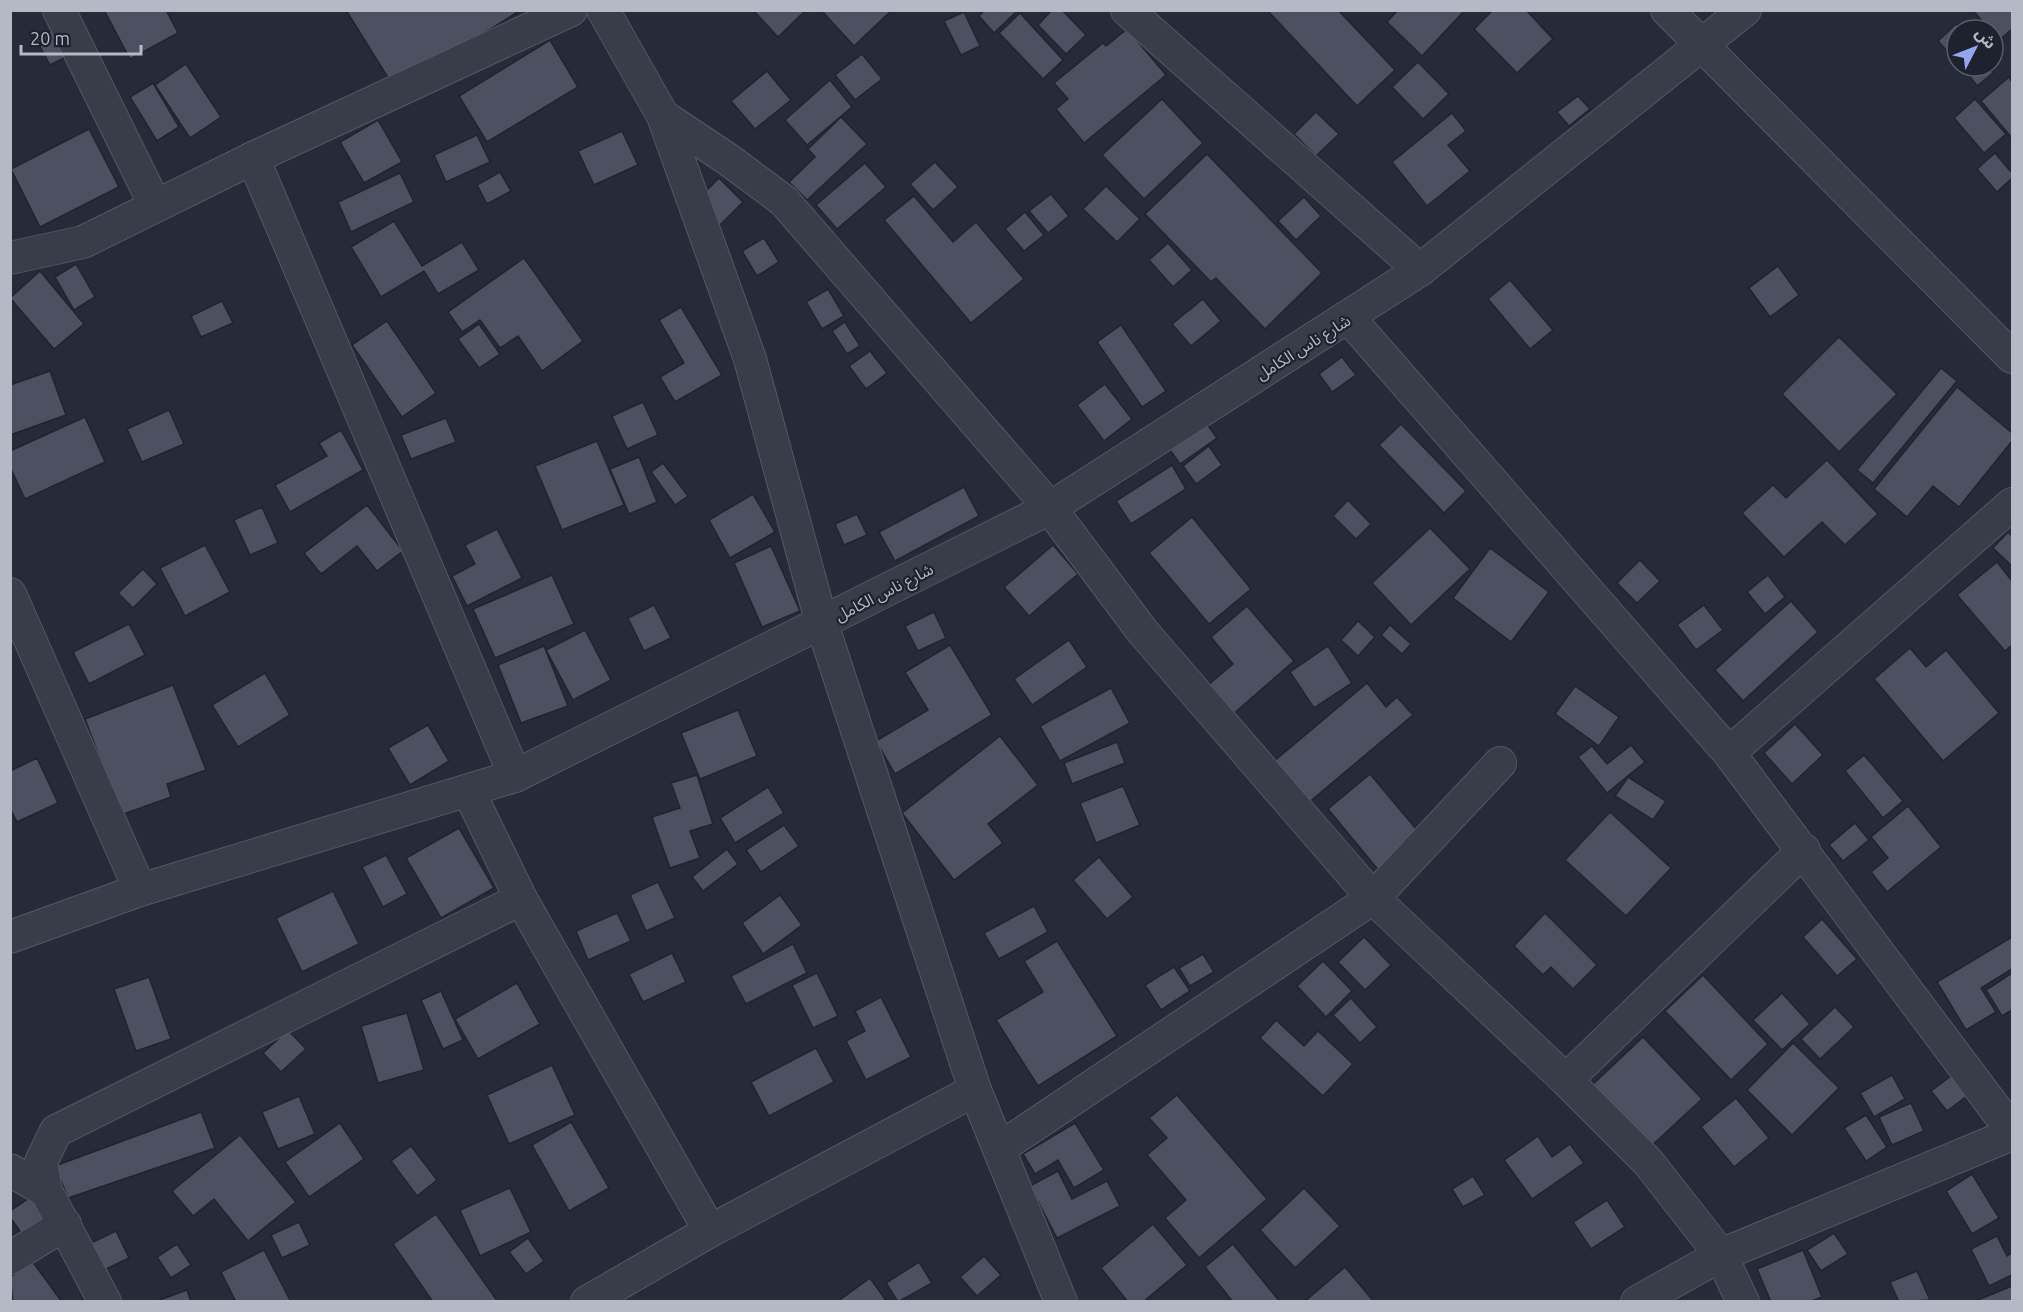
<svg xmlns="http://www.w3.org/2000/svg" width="2023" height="1312" font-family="Ubuntu,'Noto Sans Arabic',sans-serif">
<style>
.building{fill:#4c5162;stroke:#202431;stroke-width:1.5}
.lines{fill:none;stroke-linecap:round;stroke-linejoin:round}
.street-casing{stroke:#545865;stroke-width:34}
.street{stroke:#393d4a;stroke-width:32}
.labels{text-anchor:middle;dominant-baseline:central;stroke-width:4.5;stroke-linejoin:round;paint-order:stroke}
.street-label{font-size:16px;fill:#b5b8c5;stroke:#1e222f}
</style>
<rect width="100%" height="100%" fill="#262b39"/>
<!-- building -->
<g class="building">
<polygon points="104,10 166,10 178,33 130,59"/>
<polygon points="346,10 515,10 516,13 395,89"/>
<polygon points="753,10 806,10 778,37"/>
<polygon points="821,10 892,10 854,46"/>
<polygon points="985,10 1018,10 994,33 979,16"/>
<polygon points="1052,10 1062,10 1086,35 1066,54 1038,25"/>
<polygon points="1267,10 1338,10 1395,70 1357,106"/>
<polygon points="1398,10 1465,10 1422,56 1387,22"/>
<polygon points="1493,10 1526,10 1553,39 1517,73 1474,29"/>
<polygon points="1973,10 2012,10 2012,29 1998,41 1993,30 1989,30"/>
<polygon points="964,12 980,46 961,55 944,21"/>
<polygon points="1020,13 1063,60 1043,79 999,33"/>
<polygon points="1956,24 1962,30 1957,30 1957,62 1938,41"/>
<polygon points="60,26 74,53 50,65 36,39"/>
<polygon points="1127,29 1166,75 1084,143 1056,109 1068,99 1054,83 1103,43 1106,46"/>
<polygon points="550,40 578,87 487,142 459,96"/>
<polygon points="862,54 882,79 855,100 835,75"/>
<polygon points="1418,62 1449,94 1423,119 1392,87"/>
<polygon points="186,64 221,117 190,138 155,85"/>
<polygon points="1966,66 1988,66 1993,73 1977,86 1964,68"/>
<polygon points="767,71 791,100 755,129 731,101"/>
<polygon points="2009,77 2012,82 2012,138 1981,101"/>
<polygon points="830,80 852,107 807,145 785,120"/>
<polygon points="153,83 179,127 157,141 130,97"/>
<polygon points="1578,96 1590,109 1569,126 1557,112"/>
<polygon points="1162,99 1203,143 1144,199 1102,155"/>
<polygon points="1975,99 2006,134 1984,153 1954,118"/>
<polygon points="1316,112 1339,134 1316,156 1294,134"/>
<polygon points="1452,113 1466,131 1448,145 1470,171 1427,206 1392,162"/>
<polygon points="841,117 867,144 807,200 789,182 815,157 808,149"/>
<polygon points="378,120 402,162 364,183 340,142"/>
<polygon points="89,129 119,187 40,227 11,169"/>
<polygon points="622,131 638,165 594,185 578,151"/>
<polygon points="477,135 490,162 446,182 434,155"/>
<polygon points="1995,153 2012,173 2012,178 1997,192 1977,169"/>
<polygon points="1207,154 1322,273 1265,329 1216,278 1211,282 1145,214"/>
<polygon points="935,162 958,187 933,210 910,184"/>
<polygon points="865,163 886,187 837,229 816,205"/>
<polygon points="500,172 511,191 487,204 477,185"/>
<polygon points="400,173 414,202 351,232 338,202"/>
<polygon points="719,178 743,202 716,229 692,205"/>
<polygon points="1106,186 1140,219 1117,242 1083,209"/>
<polygon points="1051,194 1069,216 1048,233 1029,211"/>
<polygon points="914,196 953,242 976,222 1024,279 971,323 884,220"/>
<polygon points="1304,197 1321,216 1296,240 1278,221"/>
<polygon points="1025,212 1044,235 1024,251 1005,229"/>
<polygon points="394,221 422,266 462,242 479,270 438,294 424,271 381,297 351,247"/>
<polygon points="764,238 779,262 757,276 742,251"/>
<polygon points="1168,243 1192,270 1173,287 1149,260"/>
<polygon points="524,258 583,341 542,371 518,336 500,348 480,320 462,332 448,312"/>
<polygon points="76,264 95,297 74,310 55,277"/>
<polygon points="1778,266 1799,295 1770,317 1749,288"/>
<polygon points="40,271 84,324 54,349 10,298"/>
<polygon points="1510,280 1553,330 1530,349 1488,299"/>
<polygon points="828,289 844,316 822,329 806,302"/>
<polygon points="1203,299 1221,321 1191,346 1172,324"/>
<polygon points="222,301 233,323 201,337 191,316"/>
<polygon points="681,307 722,375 675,402 660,377 684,363 659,320"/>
<polygon points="387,321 436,393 402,417 352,345"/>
<polygon points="845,322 860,346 847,354 832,331"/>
<polygon points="479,324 500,354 479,368 458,339"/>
<polygon points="1121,325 1166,391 1142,407 1097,342"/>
<polygon points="1839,337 1897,394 1839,452 1782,394"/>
<polygon points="870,351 887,373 866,389 849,366"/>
<polygon points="1342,357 1356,375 1332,392 1319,374"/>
<polygon points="1941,368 1957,381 1873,483 1857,470"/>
<polygon points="50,371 66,415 10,435 10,385"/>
<polygon points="1105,384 1132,419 1104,441 1077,405"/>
<polygon points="1957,387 2012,433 2012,441 1959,507 1933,486 1907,517 1874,489"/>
<polygon points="643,402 658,435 627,449 612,416"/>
<polygon points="169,410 184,444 142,462 127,429"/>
<polygon points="85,417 105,462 25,499 10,467 10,451"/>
<polygon points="446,418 456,442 411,459 401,435"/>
<polygon points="1207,424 1217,438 1180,464 1170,450"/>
<polygon points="1401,424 1466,491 1444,513 1379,445"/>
<polygon points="341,430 363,470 290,512 275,485 327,456 319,443"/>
<polygon points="597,441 624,505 562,530 535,466"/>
<polygon points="1209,446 1222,465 1196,484 1183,466"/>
<polygon points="639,457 657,502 629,514 610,469"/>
<polygon points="1827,460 1878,514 1845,545 1822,522 1784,557 1742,513 1773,485 1786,498"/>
<polygon points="663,463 688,496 675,505 651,472"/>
<polygon points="1172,465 1186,489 1131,524 1116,501"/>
<polygon points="964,487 979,516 895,561 879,532"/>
<polygon points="753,494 775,532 730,558 709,520"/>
<polygon points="1348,500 1371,524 1356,539 1333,516"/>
<polygon points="367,505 403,551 377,571 357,546 321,574 304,553"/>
<polygon points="262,507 278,543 250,555 234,520"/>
<polygon points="857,514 867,535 844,545 835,524"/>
<polygon points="1192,517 1251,589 1209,624 1149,553"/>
<polygon points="1430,528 1470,569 1411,625 1372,583"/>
<polygon points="497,529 522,578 467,606 452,576 475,564 465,545"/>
<polygon points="2008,532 2012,536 2012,566 1993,548"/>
<polygon points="205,545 230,592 185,616 160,568"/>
<polygon points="1053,545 1078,574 1029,616 1004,587"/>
<polygon points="771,546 800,611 762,627 734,563"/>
<polygon points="1490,548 1549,592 1511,642 1453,598"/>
<polygon points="1640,560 1660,581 1637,603 1617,583"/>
<polygon points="1997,562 2012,581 2012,645 2005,651 1957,595"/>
<polygon points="143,569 157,584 133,608 118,593"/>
<polygon points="552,575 574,624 495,658 473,609"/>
<polygon points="1768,575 1785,597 1765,614 1747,592"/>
<polygon points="1791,601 1818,632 1743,701 1715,670"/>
<polygon points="654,605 671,638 644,651 628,618"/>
<polygon points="1704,605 1723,630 1696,650 1677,625"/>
<polygon points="1247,606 1294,661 1232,715 1207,686 1233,664 1211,637"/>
<polygon points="934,612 946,638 918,651 905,626"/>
<polygon points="1358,621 1375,637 1358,656 1341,640"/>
<polygon points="129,624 145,655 89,684 73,652"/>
<polygon points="1390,625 1411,644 1402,654 1381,635"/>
<polygon points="585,630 611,680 573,700 546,650"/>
<polygon points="1069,640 1087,667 1032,705 1014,679"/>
<polygon points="950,645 992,715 895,774 876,741 928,710 905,672"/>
<polygon points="544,646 568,706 521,723 498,665"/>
<polygon points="1328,646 1352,683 1314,708 1290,672"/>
<polygon points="1910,648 1926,667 1946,650 1999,713 1943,761 1874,679"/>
<polygon points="265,673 290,715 238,747 212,705"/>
<polygon points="1367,683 1386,707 1397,697 1413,715 1301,809 1266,768"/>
<polygon points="173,685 206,770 167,784 171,797 121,815 85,719"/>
<polygon points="1575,686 1619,717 1599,746 1555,714"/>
<polygon points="1111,688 1130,723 1060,761 1040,726"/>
<polygon points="738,710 757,756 700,779 681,733"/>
<polygon points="1795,724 1823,755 1792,784 1764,753"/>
<polygon points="428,725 449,761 410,785 388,748"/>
<polygon points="1000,736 1038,785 988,824 1003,843 954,880 902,813"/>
<polygon points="1117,742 1125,763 1072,784 1064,763"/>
<polygon points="1631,745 1645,762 1607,793 1578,757 1592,746 1607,764"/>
<polygon points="1864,755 1903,801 1883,818 1845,771"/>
<polygon points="37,758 58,803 17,822 10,808 10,771"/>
<polygon points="1370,774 1422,836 1380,872 1328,809"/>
<polygon points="697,775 713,824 690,831 700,858 670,868 652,817 680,808 671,783"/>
<polygon points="1628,777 1666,801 1653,820 1615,796"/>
<polygon points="1123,786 1140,825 1096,843 1080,803"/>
<polygon points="768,787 784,813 735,843 720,818"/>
<polygon points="1908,806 1941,847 1887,892 1871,872 1888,858 1871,837"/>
<polygon points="1610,812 1671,868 1626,916 1565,860"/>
<polygon points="1855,823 1869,840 1843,861 1829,845"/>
<polygon points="784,825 799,846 761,872 746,850"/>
<polygon points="459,828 494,888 441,918 406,858"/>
<polygon points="727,849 738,864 703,891 692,877"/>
<polygon points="386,855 407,894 383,907 362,867"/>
<polygon points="1099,857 1133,897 1107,919 1073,880"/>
<polygon points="658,882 675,918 646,931 630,895"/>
<polygon points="333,891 359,944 302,972 276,918"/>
<polygon points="780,895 802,925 763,954 742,923"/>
<polygon points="1034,906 1048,932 999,959 984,933"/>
<polygon points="617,913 631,941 588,960 576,931"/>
<polygon points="1545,913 1597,965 1573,989 1551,967 1543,975 1514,946"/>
<polygon points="1822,919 1857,959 1837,976 1803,937"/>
<polygon points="1364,937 1391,965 1365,990 1338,962"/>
<polygon points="2012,937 2012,969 1981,988 1996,1012 1966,1030 1937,982"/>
<polygon points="1057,941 1117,1036 1038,1086 996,1020 1043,992 1024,961"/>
<polygon points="793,944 807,973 746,1004 731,976"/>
<polygon points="672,953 686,982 643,1002 629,974"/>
<polygon points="1203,954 1214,972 1190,986 1179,968"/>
<polygon points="1323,961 1352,991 1326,1017 1297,986"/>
<polygon points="1174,967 1190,991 1161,1010 1145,985"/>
<polygon points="817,973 838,1016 813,1028 792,985"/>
<polygon points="2012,973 2012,1010 2002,1016 1986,990"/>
<polygon points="1703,975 1768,1044 1731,1080 1665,1011"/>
<polygon points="149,977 171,1039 136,1051 114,989"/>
<polygon points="517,983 540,1024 478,1059 455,1019"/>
<polygon points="441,991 463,1040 443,1049 421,1000"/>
<polygon points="1782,993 1810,1024 1782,1050 1753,1020"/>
<polygon points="881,997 911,1057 866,1080 846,1041 865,1031 855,1011"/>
<polygon points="1351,998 1377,1027 1360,1043 1333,1015"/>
<polygon points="1835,1007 1854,1027 1820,1059 1801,1039"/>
<polygon points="407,1013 424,1070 378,1083 361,1026"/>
<polygon points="1276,1020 1304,1046 1318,1031 1353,1064 1323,1096 1260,1038"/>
<polygon points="288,1030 306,1049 281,1072 263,1053"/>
<polygon points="1643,1037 1702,1099 1648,1149 1590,1087"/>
<polygon points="1793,1043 1839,1088 1792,1135 1747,1090"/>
<polygon points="816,1048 834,1082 769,1116 751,1082"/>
<polygon points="552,1065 575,1115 509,1144 487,1095"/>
<polygon points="1892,1075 1905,1099 1874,1117 1860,1093"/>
<polygon points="1951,1076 1967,1096 1947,1111 1931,1091"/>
<polygon points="1177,1095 1267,1199 1199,1258 1165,1218 1186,1200 1147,1155 1167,1138 1149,1118"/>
<polygon points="299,1096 315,1134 278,1149 262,1112"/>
<polygon points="1736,1098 1769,1138 1734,1167 1701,1127"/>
<polygon points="1911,1103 1924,1131 1892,1145 1879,1117"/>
<polygon points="201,1112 215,1148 68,1198 55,1166"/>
<polygon points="1866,1115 1887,1147 1866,1161 1844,1128"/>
<polygon points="571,1122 609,1188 569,1211 532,1145"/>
<polygon points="340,1123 364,1159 309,1197 285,1162"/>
<polygon points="1075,1123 1104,1170 1074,1188 1058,1160 1035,1174 1023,1154"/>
<polygon points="240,1135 296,1202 248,1241 214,1199 193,1216 172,1191"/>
<polygon points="1538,1136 1552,1157 1570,1144 1584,1163 1532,1199 1504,1160"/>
<polygon points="411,1146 437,1180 417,1196 391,1161"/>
<polygon points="1058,1171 1072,1199 1107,1181 1120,1206 1057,1238 1030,1186"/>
<polygon points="1972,1174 1999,1218 1972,1234 1946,1191"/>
<polygon points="1473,1176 1485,1195 1463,1207 1452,1189"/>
<polygon points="510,1188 531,1232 480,1256 460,1210"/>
<polygon points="1304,1188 1340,1226 1295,1268 1260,1230"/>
<polygon points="31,1197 50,1224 26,1240 10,1217 10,1211"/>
<polygon points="1607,1200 1625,1227 1591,1249 1573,1222"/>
<polygon points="436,1214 498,1302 433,1302 393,1244"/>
<polygon points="299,1222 310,1245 282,1258 271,1235"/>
<polygon points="1153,1224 1187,1265 1143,1302 1128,1302 1101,1268"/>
<polygon points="116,1231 129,1258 104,1270 91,1243"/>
<polygon points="1834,1233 1848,1254 1821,1271 1807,1250"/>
<polygon points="1997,1236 2007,1256 2012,1253 2012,1275 1989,1286 1971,1249"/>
<polygon points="528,1238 544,1261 526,1274 509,1252"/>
<polygon points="177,1244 191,1265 171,1278 157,1257"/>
<polygon points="1233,1244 1280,1302 1233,1302 1205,1267"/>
<polygon points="264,1250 291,1302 236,1302 221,1272"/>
<polygon points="1803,1250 1822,1297 1809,1302 1771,1302 1757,1269"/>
<polygon points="984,1256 1001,1275 977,1296 960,1277"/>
<polygon points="32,1261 62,1302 13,1302 10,1277"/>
<polygon points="919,1262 932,1283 898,1302 886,1283"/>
<polygon points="1345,1267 1374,1302 1304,1302"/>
<polygon points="1917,1271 1930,1300 1899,1302 1890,1282"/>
<polygon points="870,1278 887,1302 837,1302"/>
<polygon points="2012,1286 2012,1302 1973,1302"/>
<polygon points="187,1290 191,1302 154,1302"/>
</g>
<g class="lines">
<!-- street casing -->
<g class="street-casing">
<g id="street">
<polyline points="59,10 155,205"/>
<polyline points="603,10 663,116 750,359 822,624 975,1090 1061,1302"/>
<polyline points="1127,10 1420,270"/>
<polyline points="1667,10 2012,357"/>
<polyline points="663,116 729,160 784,201 1050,508 1143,632 1373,898 1566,1080 1648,1162 1721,1255 1743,1302"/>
<polyline points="253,158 515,776"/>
<polyline points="10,258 83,242 253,158 571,10"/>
<polyline points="1349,318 1729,753 2012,1131"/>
<polyline points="10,594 140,890"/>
<polyline points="1729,753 2012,504"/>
<polyline points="469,792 521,899 710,1231"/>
<polyline points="10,937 140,890 515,776 1050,508 1420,270 1745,10"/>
<polyline points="1566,1080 1804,850"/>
<polyline points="1000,1148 1373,898 1500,763"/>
<polyline points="10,1170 46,1191"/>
<polyline points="10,1258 65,1224"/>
<polyline points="105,1302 46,1191 41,1162 56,1131 521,899"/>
<polyline points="587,1302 710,1231 975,1090"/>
<polyline points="1637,1302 1721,1255 2012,1134"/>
</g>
</g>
<!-- street -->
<use href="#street" class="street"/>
</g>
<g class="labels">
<!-- street labels -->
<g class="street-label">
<text transform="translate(1303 347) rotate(-32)">شارع ناس الكامل</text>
<text transform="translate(884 592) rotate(-27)">شارع ناس الكامل</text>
</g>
</g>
<!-- border -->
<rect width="2023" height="1312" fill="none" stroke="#b5b8c5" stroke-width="24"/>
<!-- north arrow -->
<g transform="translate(1975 48) rotate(48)"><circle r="28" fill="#1e222f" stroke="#5a5e6b" stroke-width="1.5"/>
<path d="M0-4.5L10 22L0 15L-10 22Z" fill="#93a8ec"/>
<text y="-9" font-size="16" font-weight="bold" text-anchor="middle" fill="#b5b8c5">ش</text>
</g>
<!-- scale -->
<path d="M21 45v9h120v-9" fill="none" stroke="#b5b8c5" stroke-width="3"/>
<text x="30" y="45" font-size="18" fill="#b5b8c5" stroke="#1e222f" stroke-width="4.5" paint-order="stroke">20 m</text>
</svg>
